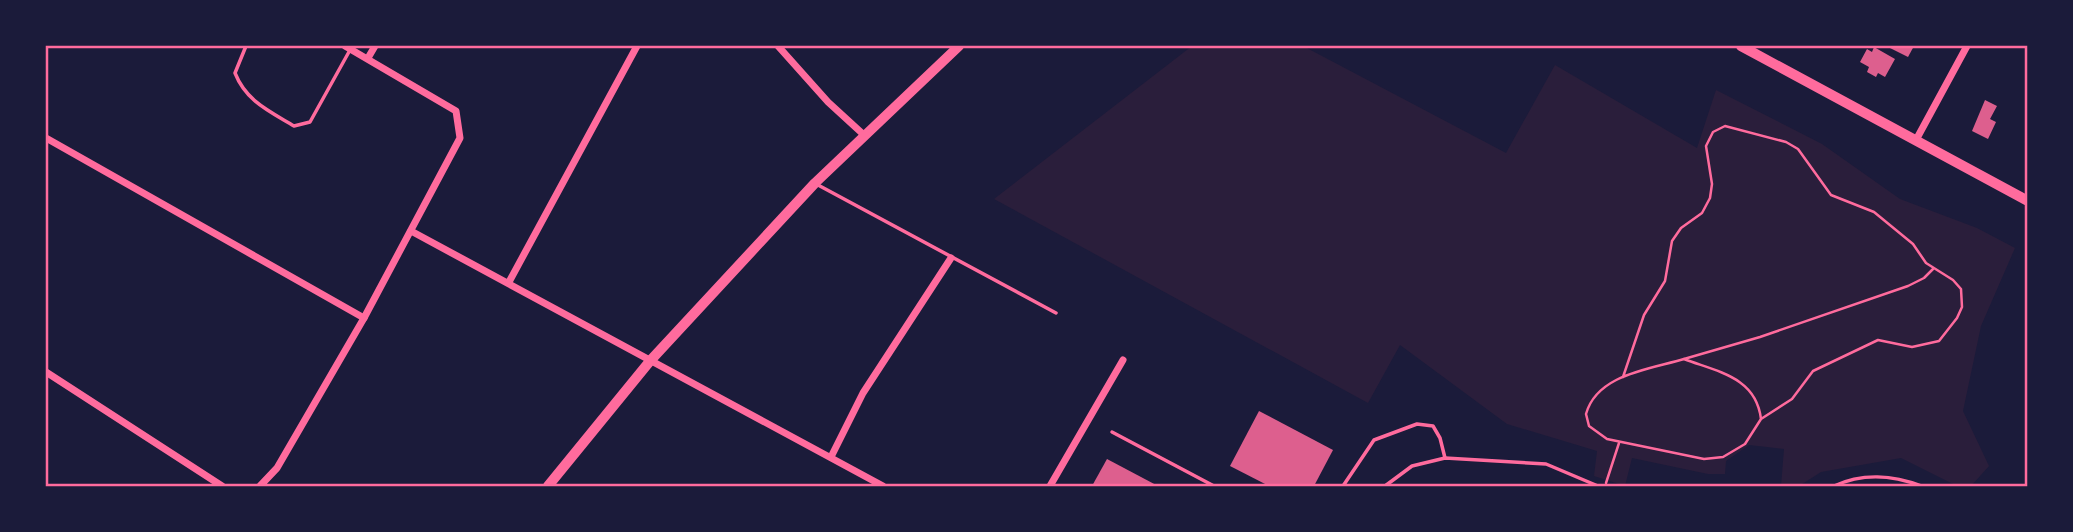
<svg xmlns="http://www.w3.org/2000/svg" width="2073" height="532" font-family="Jost,sans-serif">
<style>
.green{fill:#2a1e3b}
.building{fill:#dd5f8e}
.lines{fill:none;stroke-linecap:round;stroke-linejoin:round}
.path{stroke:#ff6b9d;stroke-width:2.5}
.service{stroke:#ff6b9d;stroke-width:3.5}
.minor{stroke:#ff6b9d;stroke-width:7}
.secondary{stroke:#ff6b9d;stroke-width:10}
.neatline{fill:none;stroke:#ff6b9d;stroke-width:2.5}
</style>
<rect width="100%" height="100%" fill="#1b1b3a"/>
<!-- green -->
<polygon class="green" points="1192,46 1303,46 1506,153 1555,65 1697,148 1716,90 1822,144 1900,199 1977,228 2015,248 1981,326 1963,411 1989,466 1971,486 1957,486 1901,458 1821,472 1799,486 1781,486 1784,449 1749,445 1726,461 1725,474 1708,474 1632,458 1625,486 1594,476 1597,451 1507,424 1400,345 1368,403 994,199"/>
<!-- building -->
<g class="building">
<polygon points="1886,46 1914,46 1908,57"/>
<polygon points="1874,47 1895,59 1885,77 1878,73 1876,77 1867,72 1869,67 1860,62 1867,49 1872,52"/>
<polygon points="1985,100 1997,106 1990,119 1996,122 1988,139 1972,131"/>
<polygon points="1259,411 1333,450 1314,486 1269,486 1230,466"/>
<polygon points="1107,459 1158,486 1092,486"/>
</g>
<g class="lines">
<!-- path -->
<g class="path">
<polyline points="1684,359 1760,337 1908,286 1924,278 1933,269"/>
<path d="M1623,377l21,-62 21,-34 7,-40 9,-13 21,-15 8,-15 2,-14 -6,-38 7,-14 12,-6 61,16 12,7 33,46 43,17 39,32 13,19 27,17 8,9 1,18 -5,11 -18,23 -27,6 -34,-7 -65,31 -21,28 -31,20 -16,25 -22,13 -19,2 -97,-20 -18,-13 -3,-12c11,-40 65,-45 98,-55 34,13 72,18 77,60"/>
<polyline points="1606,483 1619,443"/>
</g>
<!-- service -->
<g class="service">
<path d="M246,46l-11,27c11,28 34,38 59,53l16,-4 40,-72"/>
<polyline points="818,185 1056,313"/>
<polyline points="1112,432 1214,486"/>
<polyline points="1343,486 1374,440 1417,424 1433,426 1440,438 1445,458"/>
<polyline points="1385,486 1412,466 1445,458 1546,464 1598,486"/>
<path d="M1834,486c28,-13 59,-11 87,0"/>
</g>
<!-- minor -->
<g class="minor">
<polyline points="778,46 828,102 864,135"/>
<polyline points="368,58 375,46"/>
<polyline points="46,138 364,318"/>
<polyline points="1916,140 1967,46"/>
<polyline points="411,231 883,486"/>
<polyline points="509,282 637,46"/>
<polyline points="46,372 222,486"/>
<polyline points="831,457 863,393 951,258"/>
<polyline points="260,486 277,468 364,318 460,138 456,111 345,46"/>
<polyline points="1050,486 1123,360"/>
</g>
<!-- secondary -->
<g class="secondary">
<polyline points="1741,46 2028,201"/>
<polyline points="548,486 650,361 815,183 959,46"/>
</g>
</g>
<!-- border -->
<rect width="2073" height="532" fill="none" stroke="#1b1b3a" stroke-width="94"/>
<rect x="47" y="47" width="1979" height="438" class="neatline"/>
</svg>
